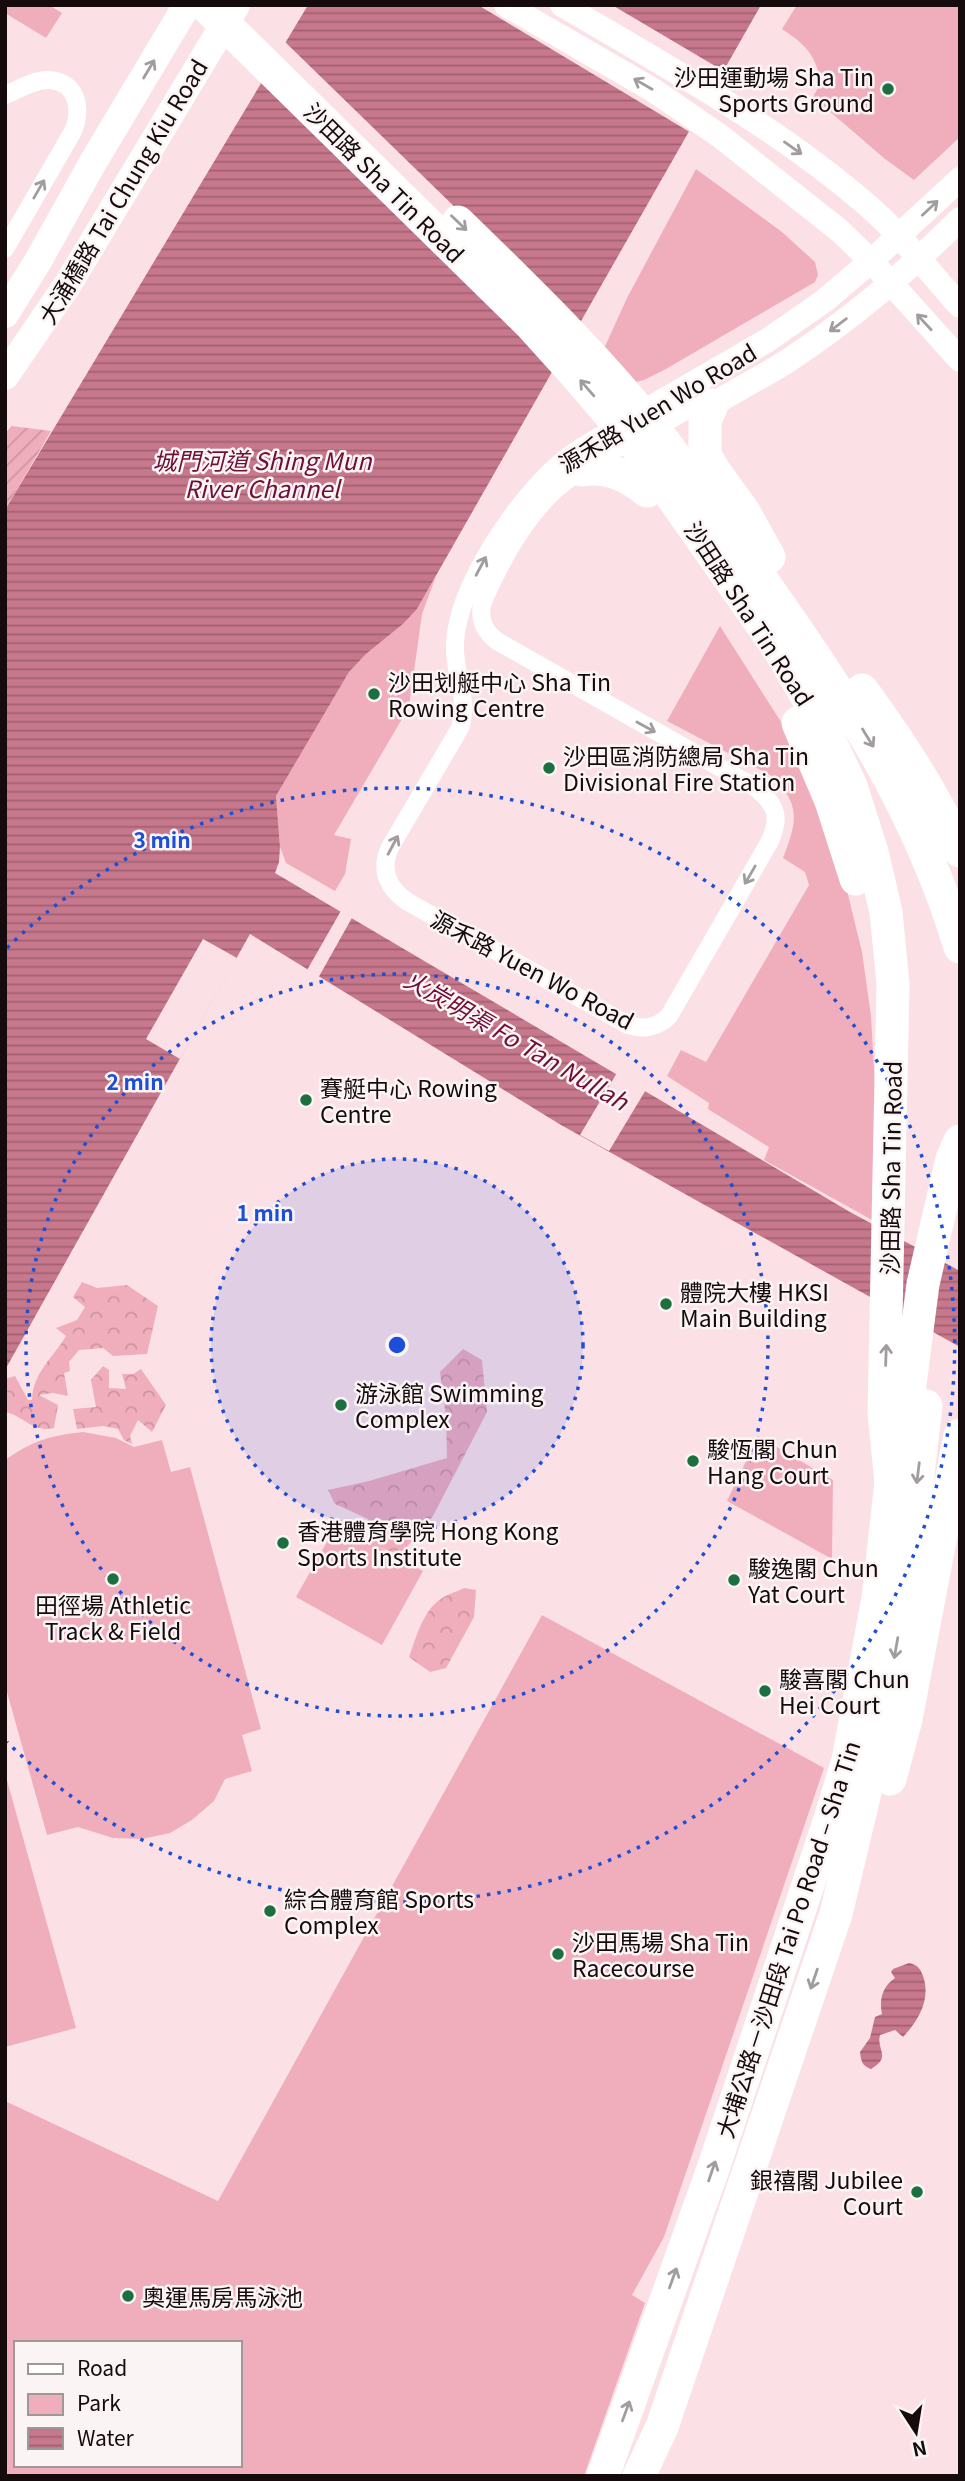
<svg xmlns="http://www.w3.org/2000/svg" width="965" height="2481" font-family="Georgia,'Noto Sans TC',serif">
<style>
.forest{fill:url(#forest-crowns)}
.park{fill:#f0aebd;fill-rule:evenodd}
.garden{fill:url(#garden-furrows)}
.water{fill:url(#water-rules)}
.pier{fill:#fbe1e6}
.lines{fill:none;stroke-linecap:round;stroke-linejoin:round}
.street{stroke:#fff;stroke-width:18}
.secondary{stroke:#fff;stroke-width:24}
.primary{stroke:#fff;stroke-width:28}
.highway{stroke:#fff;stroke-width:33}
.oneway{stroke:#a19d9e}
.ring{fill:none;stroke:#1d4ed8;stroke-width:3.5;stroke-dasharray:3.5 7}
.poi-dot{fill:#1d6f40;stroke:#fbf4f5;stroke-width:2.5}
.labels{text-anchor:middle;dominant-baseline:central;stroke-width:5;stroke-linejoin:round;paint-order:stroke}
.poi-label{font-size:23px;fill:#150b0d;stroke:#fbf4f5;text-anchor:start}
.street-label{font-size:23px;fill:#150b0d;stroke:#fbf4f5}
.water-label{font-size:24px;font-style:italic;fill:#6f0f35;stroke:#fbf4f5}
.centre{fill:#1d4ed8;stroke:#fbf4f5;stroke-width:3.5}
.ring-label{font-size:21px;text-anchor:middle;font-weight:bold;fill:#1d4ed8;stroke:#fbf4f5;stroke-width:5;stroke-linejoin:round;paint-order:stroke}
</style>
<defs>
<pattern id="forest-crowns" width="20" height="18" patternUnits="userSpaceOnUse" patternTransform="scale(1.75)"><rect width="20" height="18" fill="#f0aebd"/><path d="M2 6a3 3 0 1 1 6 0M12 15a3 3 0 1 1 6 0" fill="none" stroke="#cd94a1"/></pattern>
<pattern id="garden-furrows" width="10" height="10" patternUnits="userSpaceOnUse" patternTransform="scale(1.75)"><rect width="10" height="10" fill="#f0aebd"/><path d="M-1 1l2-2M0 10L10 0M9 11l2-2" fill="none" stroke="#cd94a1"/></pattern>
<pattern id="water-rules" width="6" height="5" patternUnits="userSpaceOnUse" patternTransform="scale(1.75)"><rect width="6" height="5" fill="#c7788c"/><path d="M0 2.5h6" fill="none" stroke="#a06171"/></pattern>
</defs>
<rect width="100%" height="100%" fill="#fbe1e6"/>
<!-- forest -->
<g class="forest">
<path d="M82,1282l15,6 30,-3 31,21 -11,48 -34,2 -10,-8 -24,2 -10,12 1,9 -6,2 4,23 -15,-3 -14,2 19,10 -4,23c-21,5 -30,-12 -49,-16v-33l10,-3 13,24h4c1,-28 21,-42 34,-64l-10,-8 21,-8 8,-13 -12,-10z"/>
<polygon points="463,1349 482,1360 487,1412 433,1516 400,1555 371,1544 368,1519 335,1504 328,1490 369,1481 447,1458 446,1417 440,1372"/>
<polygon points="103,1366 109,1370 109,1388 126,1389 122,1374 133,1374 141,1369 166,1405 152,1432 138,1420 130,1436 132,1444 124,1440 118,1429 103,1426 77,1429 73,1409 96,1407 91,1380"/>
<path d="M464,1588l12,2 -2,27 -28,51 -16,4 -21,-15c7,-19 13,-43 29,-56 7,-6 18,-9 26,-13z"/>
</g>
<!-- park -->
<g class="park">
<polygon points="5,5 49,5 62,13 46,38 5,13"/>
<path d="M797,5h163v132l-46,43 -29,-21 -72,-62 8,-15c-6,-28 -15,-37 -39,-53z"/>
<polygon points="696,169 782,232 815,262 818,275 815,282 666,369 644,380 631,383 602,353 627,298"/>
<polygon points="436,576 422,614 409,707 334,835 351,839 345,874 335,891 286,863 280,847 276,796 349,672 366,654 403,624 417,609"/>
<path d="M720,626l77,121 45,123 20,82 9,64 4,70 -3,134 -108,-60 5,-13 -61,-38 1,-6 -42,-27 14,-26 25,12 103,-177 -4,-13 -22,-14c14,-36 19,-54 -13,-83l-103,-54z"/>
<path d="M83,1432l33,6 18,9 28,-7 9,32 19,-5 71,262 -19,6 10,36 -27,8 -11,22 -22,19 -22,13 -28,6 -29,-1 -35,-11 -31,8 -42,-150v-225c29,-20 44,-24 78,-28z"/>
<polygon points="758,1436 833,1480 832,1559 727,1501"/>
<polygon points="337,1524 423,1571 382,1645 296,1597"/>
<path d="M542,1615l282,153 -160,469 -32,58 13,8 -61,173h-579v-375l213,100zM16,2343h224v122h-224z"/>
<polygon points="5,1773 76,2028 5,2047"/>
</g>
<!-- garden -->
<polygon class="garden" points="12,426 51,431 5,510 5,434"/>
<!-- water -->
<g class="water">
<polygon points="308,5 761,5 417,609 403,624 366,654 349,672 276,796 280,847 279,862 275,873 850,1212 960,1271 960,1347 561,1125 250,934 5,1370 5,510"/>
<path d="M909,1963c9,2 12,6 15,16 6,22 -6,42 -21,58l-8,-7 -15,5c-4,15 12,22 -9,34 -9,-3 -10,-8 -11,-17l10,-14 5,-21 7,-3c-3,-14 0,-27 13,-36l-4,-6 2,-3z"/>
</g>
<!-- pier -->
<g class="pier">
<polygon points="478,5 612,5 727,73 693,134"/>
<polygon points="283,40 536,286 580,332 262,75"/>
<polygon points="342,909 353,916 317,980 306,972"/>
<polygon points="203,939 237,958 180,1059 146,1039"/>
<polygon points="618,1071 647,1088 609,1151 580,1135"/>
</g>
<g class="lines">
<!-- street -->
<g class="street">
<path d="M5,95c13,-5 28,-15 42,-15 31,0 36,31 25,53l-67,116"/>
<path d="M622,424c-21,11 -42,22 -60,37 -44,36 -104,124 -107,182 -2,30 15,55 5,85l-71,121c-9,23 0,40 19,53l220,123c16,5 29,3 41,-9l101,-175c11,-25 6,-36 -14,-53l-259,-147c-13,-10 -18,-21 -15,-37 17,-40 40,-83 72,-113 40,-36 93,-56 138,-84l20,-2"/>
</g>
<!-- secondary -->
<g class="secondary">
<polyline points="506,5 653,90 720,136 840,231 871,261 960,360"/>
<path d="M562,5c104,61 212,120 304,199 35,30 63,68 94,102"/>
<path d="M712,405c24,-15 50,-28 74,-43 61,-40 122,-91 174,-143"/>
<polyline points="628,421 768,340 824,301 871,261 960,179"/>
</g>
<!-- primary -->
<g class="primary">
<polyline points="5,314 38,261 92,164 187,5"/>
<polyline points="5,376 68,284 236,5"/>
</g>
<!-- highway -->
<g class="highway">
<polyline points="205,5 530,324 576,375 635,444 781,652 818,716 851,786 872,852 886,912 893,984 884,1413 891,1482"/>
<path d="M458,222c70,68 140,136 200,212 39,50 74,104 111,156 81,115 150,221 191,357"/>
<polyline points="712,405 705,421 705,455 715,472 744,512 769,557"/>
<path d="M582,470c26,-4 45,5 65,21"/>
<path d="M862,690c37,51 72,103 98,161"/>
<polyline points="798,723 831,801 856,879"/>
<polyline points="890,1779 906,1719 960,1435"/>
<polyline points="603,2476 713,2169 830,1819 848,1760 878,1598 891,1482 906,1415 923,1284 952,1159 960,1141"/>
<polyline points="639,2476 662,2427 836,1914 888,1696 901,1620 926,1406"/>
</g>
</g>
<!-- one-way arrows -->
<defs><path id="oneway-shaft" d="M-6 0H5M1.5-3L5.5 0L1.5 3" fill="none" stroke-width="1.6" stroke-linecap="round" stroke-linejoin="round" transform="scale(1.75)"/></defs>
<g class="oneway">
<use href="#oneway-shaft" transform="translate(149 69) rotate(-59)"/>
<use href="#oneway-shaft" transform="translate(643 84) rotate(-150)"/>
<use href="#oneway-shaft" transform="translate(793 148) rotate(35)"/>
<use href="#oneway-shaft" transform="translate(39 189) rotate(-60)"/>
<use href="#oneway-shaft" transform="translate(930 208) rotate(-43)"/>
<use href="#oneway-shaft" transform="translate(459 223) rotate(44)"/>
<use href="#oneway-shaft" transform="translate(924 322) rotate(-133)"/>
<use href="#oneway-shaft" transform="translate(838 325) rotate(143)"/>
<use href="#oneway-shaft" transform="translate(587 388) rotate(-131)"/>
<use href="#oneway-shaft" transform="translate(481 566) rotate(-62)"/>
<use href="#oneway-shaft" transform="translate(646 727) rotate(29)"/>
<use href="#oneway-shaft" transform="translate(868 738) rotate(58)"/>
<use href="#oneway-shaft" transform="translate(393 845) rotate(-62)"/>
<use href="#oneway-shaft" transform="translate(750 875) rotate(120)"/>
<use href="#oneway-shaft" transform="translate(886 1355) rotate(-88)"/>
<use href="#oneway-shaft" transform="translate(918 1473) rotate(97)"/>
<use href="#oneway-shaft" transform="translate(896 1648) rotate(100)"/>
<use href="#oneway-shaft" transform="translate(814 1979) rotate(109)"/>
<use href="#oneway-shaft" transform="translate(712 2171) rotate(-71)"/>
<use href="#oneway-shaft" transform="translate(673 2278) rotate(-70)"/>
<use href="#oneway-shaft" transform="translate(626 2411) rotate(-70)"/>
</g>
<!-- distance rings -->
<circle cx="397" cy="1345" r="186" fill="#1d4ed8" fill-opacity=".12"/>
<g class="ring">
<circle cx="397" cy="1345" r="186"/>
<circle cx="397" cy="1345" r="371"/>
<path d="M7 948A557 557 0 1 1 7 1742"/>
</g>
<!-- markers -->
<g class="poi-dot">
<circle cx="888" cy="89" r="7"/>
<circle cx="374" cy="694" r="7"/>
<circle cx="549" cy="768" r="7"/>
<circle cx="306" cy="1100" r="7"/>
<circle cx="666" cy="1304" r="7"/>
<circle cx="341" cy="1405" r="7"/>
<circle cx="693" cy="1461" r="7"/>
<circle cx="283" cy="1543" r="7"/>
<circle cx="113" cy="1579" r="7"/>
<circle cx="734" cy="1580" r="7"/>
<circle cx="765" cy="1691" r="7"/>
<circle cx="270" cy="1911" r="7"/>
<circle cx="558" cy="1954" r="7"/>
<circle cx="917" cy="2192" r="7"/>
<circle cx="128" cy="2296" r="7"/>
</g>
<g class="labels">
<!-- poi labels -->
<g class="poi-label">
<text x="874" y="76" text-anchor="end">沙田運動場 Sha Tin<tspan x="874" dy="26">Sports Ground</tspan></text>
<text x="388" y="681">沙田划艇中心 Sha Tin<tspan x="388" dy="26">Rowing Centre</tspan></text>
<text x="563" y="755">沙田區消防總局 Sha Tin<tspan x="563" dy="26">Divisional Fire Station</tspan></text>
<text x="320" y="1087">賽艇中心 Rowing<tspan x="320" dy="26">Centre</tspan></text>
<text x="680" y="1291">體院大樓 HKSI<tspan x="680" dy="26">Main Building</tspan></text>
<text x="355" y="1392">游泳館 Swimming<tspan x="355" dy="26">Complex</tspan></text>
<text x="707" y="1448">駿恆閣 Chun<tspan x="707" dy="26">Hang Court</tspan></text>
<text x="297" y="1530">香港體育學院 Hong Kong<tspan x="297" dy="26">Sports Institute</tspan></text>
<text x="748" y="1567">駿逸閣 Chun<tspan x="748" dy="26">Yat Court</tspan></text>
<text x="113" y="1604" text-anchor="middle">田徑場 Athletic<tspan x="113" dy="26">Track &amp; Field</tspan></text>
<text x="779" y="1678">駿喜閣 Chun<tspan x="779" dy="26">Hei Court</tspan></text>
<text x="284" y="1898">綜合體育館 Sports<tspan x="284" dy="26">Complex</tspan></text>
<text x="572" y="1941">沙田馬場 Sha Tin<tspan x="572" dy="26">Racecourse</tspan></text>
<text x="903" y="2179" text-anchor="end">銀禧閣 Jubilee<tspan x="903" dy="26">Court</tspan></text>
<text x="142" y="2296">奧運馬房馬泳池</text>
</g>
<!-- street labels -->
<g class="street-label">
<text transform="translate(385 182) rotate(45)">沙田路 Sha Tin Road</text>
<text transform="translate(122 191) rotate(-59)">大涌橋路 Tai Chung Kiu Road</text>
<text transform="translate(657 407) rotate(-31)">源禾路 Yuen Wo Road</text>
<text transform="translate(750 613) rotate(57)">沙田路 Sha Tin Road</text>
<text transform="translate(533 969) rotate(28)">源禾路 Yuen Wo Road</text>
<text transform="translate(890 1168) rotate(-89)">沙田路 Sha Tin Road</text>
<text transform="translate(787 1939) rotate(-72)">大埔公路－沙田段 Tai Po Road – Sha Tin</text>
</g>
<!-- water labels -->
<g class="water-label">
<text x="262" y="459">城門河道 Shing Mun<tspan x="262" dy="28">River Channel</tspan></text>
<text transform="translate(517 1039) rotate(30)">火炭明渠 Fo Tan Nullah</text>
</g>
</g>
<circle cx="397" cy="1345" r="10" class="centre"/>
<g class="ring-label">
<text x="162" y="848">3 min</text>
<text x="135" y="1090">2 min</text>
<text x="265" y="1221">1 min</text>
</g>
<!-- border -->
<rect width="965" height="2481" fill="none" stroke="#150b0d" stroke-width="14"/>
<!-- legend -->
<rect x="14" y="2341" width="228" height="126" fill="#fbf4f5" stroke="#9f9798" stroke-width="2"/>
<rect x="28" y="2364" width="35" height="10" fill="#ffffff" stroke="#9f9798" stroke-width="2"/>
<text x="77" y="2376" font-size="21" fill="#150b0d">Road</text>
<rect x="28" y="2394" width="35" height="21" fill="#f0aebd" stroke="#9f9798" stroke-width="2"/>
<text x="77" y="2411" font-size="21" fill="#150b0d">Park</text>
<rect x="28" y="2428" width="35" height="21" fill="url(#water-rules)" stroke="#9f9798" stroke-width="2"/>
<text x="77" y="2446" font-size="21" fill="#150b0d">Water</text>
<!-- north arrow -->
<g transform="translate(916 2432) rotate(168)" stroke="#fbf4f5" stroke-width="5" paint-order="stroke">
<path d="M0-5L12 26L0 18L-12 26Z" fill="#150b0d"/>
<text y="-10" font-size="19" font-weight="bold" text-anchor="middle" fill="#150b0d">N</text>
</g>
</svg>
